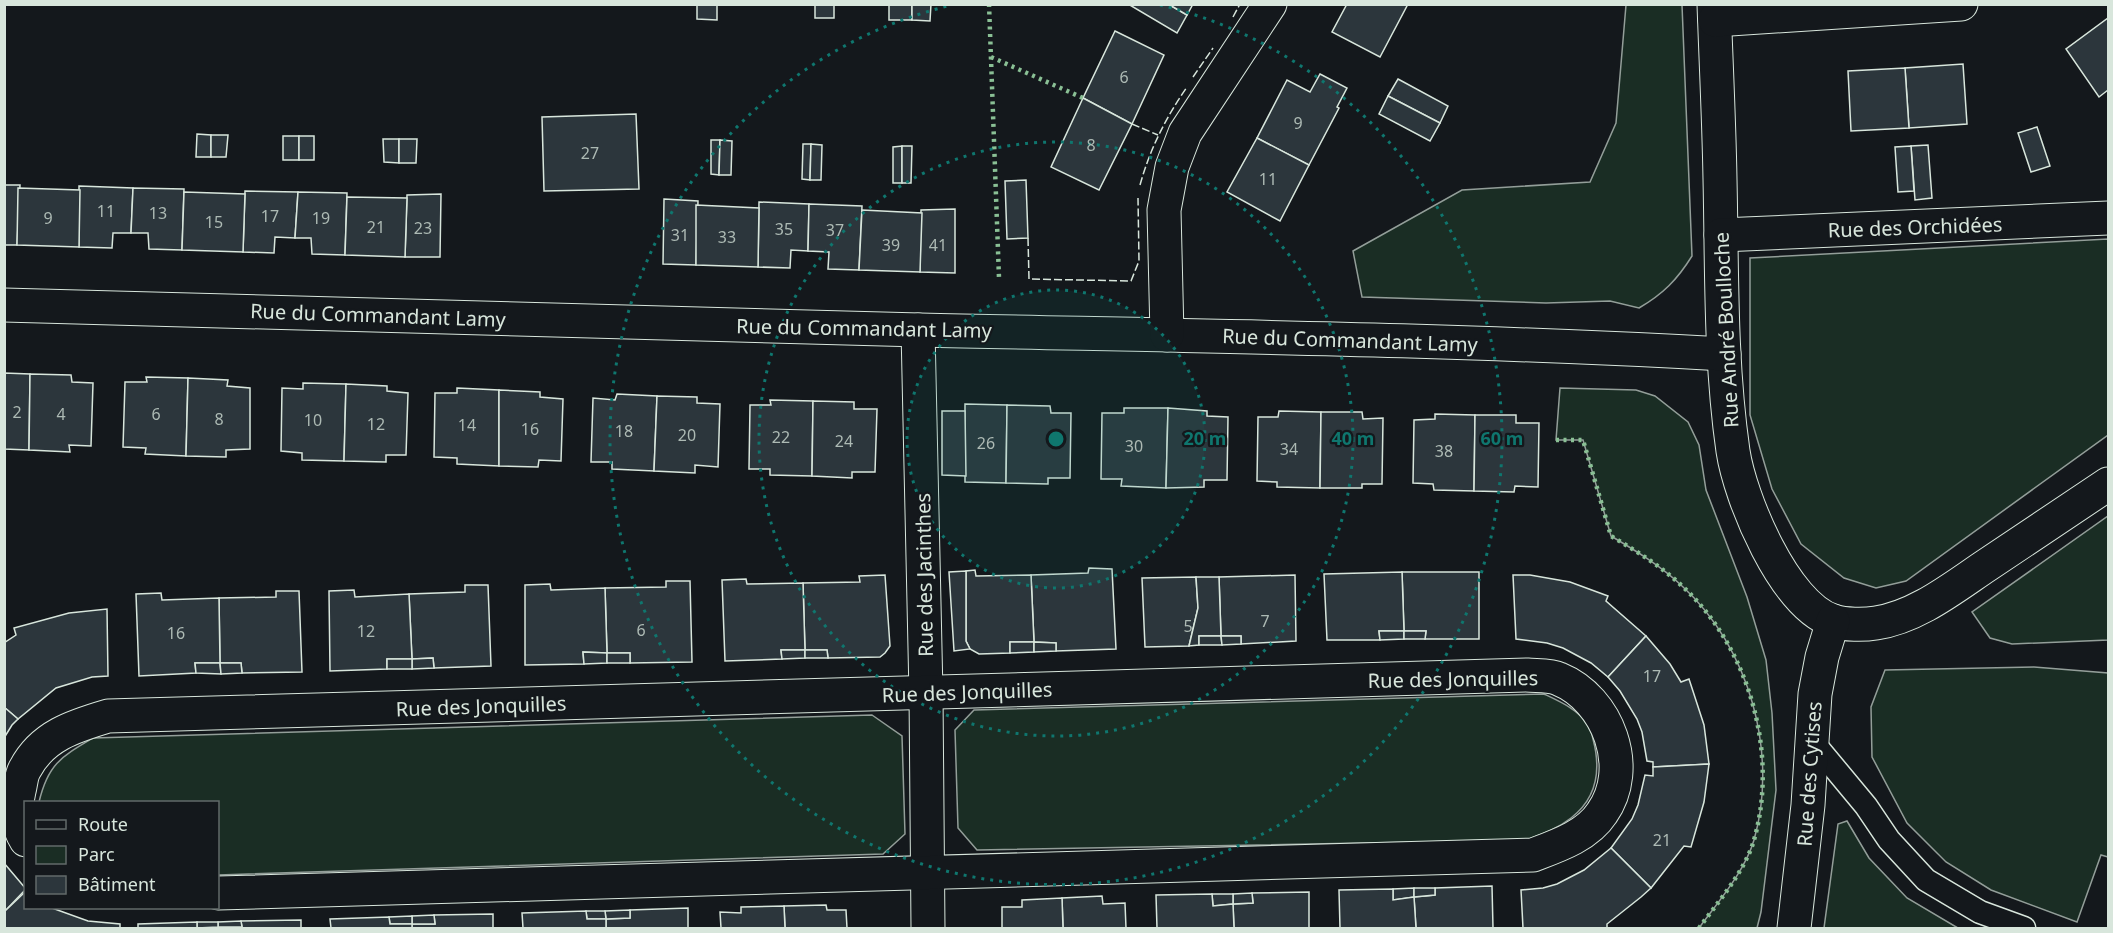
<svg xmlns="http://www.w3.org/2000/svg" width="2113" height="933" font-family="'Noto Sans',sans-serif">
<style>
.green{fill:#1a2d24;stroke:#939e99;stroke-width:1.5}
.building{fill:#2c363c;stroke:#d8e6dc;stroke-width:1.5}
.lines{fill:none;stroke-linecap:round;stroke-linejoin:round}
.service-casing{stroke:#d8e6dc;stroke-width:25}
.minor-casing{stroke:#d8e6dc;stroke-width:35}
.service{stroke:#14181c;stroke-width:22}
.minor{stroke:#14181c;stroke-width:33}
.hedge{stroke:#8ac095;stroke-width:4.5;stroke-dasharray:3 4.5;stroke-linecap:butt}
.fence{stroke:#d8e6dc;stroke-width:1.5;stroke-dasharray:8 3;stroke-linecap:butt}
.ring{fill:none;stroke:#0f766e;stroke-width:3;stroke-dasharray:3 6}
.labels{text-anchor:middle;dominant-baseline:central;stroke-width:4.5;stroke-linejoin:round;paint-order:stroke}
.number-label{font-size:16px;fill:#adbab4}
.street-label{font-size:20px;fill:#d8e6dc;stroke:#14181c}
.centre{fill:#0f766e;stroke:#14181c;stroke-width:3}
.ring-label{font-size:18px;text-anchor:middle;font-weight:bold;fill:#0f766e;stroke:#14181c;stroke-width:4.5;stroke-linejoin:round;paint-order:stroke}
</style>
<rect width="100%" height="100%" fill="#14181c"/>
<!-- green -->
<g class="green">
<path d="M1626,5h56l10,251c-15,24 -29,38 -53,52l-29,-7 -64,2 -184,-6 -9,-46 109,-61 128,-8 26,-59z"/>
<polygon points="2108,239 2108,435 1906,581 1876,588 1844,578 1801,544 1772,489 1750,415 1750,258"/>
<path d="M1560,388l76,2 19,6 33,26 11,23 7,45 41,107 19,63 6,53 4,77 -15,122 -4,16h-58c19,-26 46,-57 55,-88 25,-87 -5,-193 -72,-254 -21,-20 -46,-35 -71,-50l-28,-96h-27z"/>
<polygon points="2108,516 2108,640 2012,644 1990,638 1972,612"/>
<polygon points="2034,667 2108,673 2108,857 2101,855 2077,922 1991,890 1946,862 1907,823 1872,757 1871,707 1885,670"/>
<path d="M1544,694c17,8 35,16 45,32 2,3 3,9 4,13 8,30 4,59 -22,79 -14,11 -29,16 -45,22l-549,10 -19,-22 -3,-98 19,-20z"/>
<path d="M872,715l30,21 3,98 -22,20 -665,21v-73h-179c9,-38 22,-45 54,-64z"/>
<polygon points="1847,821 1869,858 1907,898 1958,928 1824,928 1838,824"/>
</g>
<!-- building -->
<g class="building">
<polygon points="697,4 717,4 717,20 697,19"/>
<rect x="815" y="4" width="19" height="14"/>
<rect x="889" y="4" width="23" height="16"/>
<polygon points="912,4 931,4 930,21 912,20"/>
<polygon points="1128,4 1168,4 1187,15 1177,33"/>
<polygon points="1168,4 1193,4 1187,15"/>
<polygon points="1347,4 1408,4 1380,57 1332,32"/>
<polygon points="2108,18 2108,90 2099,97 2066,49"/>
<polygon points="1115,31 1164,55 1132,124 1083,98"/>
<polygon points="1963,64 1967,124 1909,128 1905,68"/>
<polygon points="1905,68 1909,128 1851,131 1848,71"/>
<polygon points="1320,74 1347,88 1337,107 1339,108 1309,165 1257,138 1287,80 1310,92"/>
<polygon points="1398,79 1448,106 1440,123 1388,96"/>
<polygon points="1388,96 1440,123 1430,141 1379,114"/>
<polygon points="1083,98 1132,124 1099,190 1051,167"/>
<polygon points="636,114 639,189 544,191 542,117"/>
<polygon points="2037,127 2050,166 2031,172 2018,133"/>
<polygon points="197,134 211,135 211,157 196,157"/>
<polygon points="211,135 228,135 226,157 211,157"/>
<rect x="283" y="136" width="16" height="24"/>
<rect x="299" y="136" width="15" height="24"/>
<polygon points="1257,138 1309,165 1280,221 1227,192"/>
<polygon points="383,139 399,139 399,163 384,162"/>
<polygon points="399,139 417,139 416,163 399,163"/>
<polygon points="711,140 720,140 719,175 711,174"/>
<polygon points="720,140 732,141 731,175 719,175"/>
<polygon points="803,144 811,144 810,180 802,179"/>
<polygon points="811,144 822,145 821,180 810,180"/>
<polygon points="1928,145 1932,198 1915,200 1911,146"/>
<polygon points="902,146 902,183 893,183 893,147"/>
<polygon points="902,146 912,146 911,183 902,183"/>
<polygon points="1911,146 1914,191 1898,192 1895,147"/>
<polygon points="1026,180 1028,238 1007,239 1005,181"/>
<polygon points="4,185 20,185 17,245 4,245"/>
<polygon points="79,186 133,188 131,233 113,233 112,248 79,247"/>
<polygon points="18,188 80,190 79,247 17,245"/>
<polygon points="133,188 184,189 182,250 149,249 148,233 131,233"/>
<polygon points="245,191 298,192 295,238 275,237 274,253 243,252"/>
<polygon points="184,192 245,194 243,252 182,250"/>
<polygon points="298,192 347,193 345,255 312,254 311,238 295,238"/>
<polygon points="441,194 440,257 405,257 407,195"/>
<polygon points="347,197 407,198 405,257 345,255"/>
<polygon points="664,199 698,201 696,265 663,264"/>
<polygon points="759,202 809,204 808,251 791,250 790,268 758,267"/>
<polygon points="809,204 862,206 859,270 828,269 829,252 808,251"/>
<polygon points="696,205 759,208 758,267 696,265"/>
<polygon points="955,209 955,273 920,272 921,210"/>
<polygon points="862,210 922,213 920,272 859,270"/>
<polygon points="4,373 30,374 29,450 4,449"/>
<polygon points="30,374 71,375 72,382 93,383 91,446 69,445 70,452 29,450"/>
<polygon points="146,377 188,378 186,456 145,454 146,448 123,447 125,382 147,382"/>
<polygon points="188,378 228,380 227,386 250,388 250,449 226,450 226,457 186,456"/>
<polygon points="303,383 346,384 344,461 302,460 302,453 281,451 282,388 303,389"/>
<polygon points="346,384 387,386 387,391 408,393 406,455 386,455 386,462 344,461"/>
<polygon points="457,388 499,390 499,466 457,464 457,458 434,457 435,393 457,393"/>
<polygon points="499,390 540,392 540,397 563,399 561,461 539,460 538,467 499,466"/>
<polygon points="617,394 657,396 654,471 612,469 612,462 591,462 593,398 615,400"/>
<polygon points="657,396 697,397 697,403 720,404 718,467 695,465 695,473 654,471"/>
<polygon points="770,400 813,401 812,476 770,475 770,469 749,469 750,405 771,405"/>
<polygon points="813,401 854,402 854,409 877,409 875,472 852,472 852,478 812,476"/>
<polygon points="965,404 1007,405 1006,483 965,482"/>
<polygon points="1007,405 1050,406 1051,413 1071,413 1070,478 1048,478 1048,484 1006,483"/>
<polygon points="1124,408 1168,408 1166,488 1121,486 1122,479 1101,479 1102,413 1124,413"/>
<polygon points="1168,408 1207,411 1207,416 1228,417 1227,480 1204,480 1204,487 1166,488"/>
<polygon points="942,411 965,411 966,476 942,475"/>
<polygon points="1279,411 1321,412 1320,488 1277,487 1277,482 1257,481 1258,417 1278,417"/>
<polygon points="1321,412 1362,412 1363,419 1383,418 1382,484 1362,484 1362,488 1320,488"/>
<polygon points="1435,414 1475,415 1474,491 1434,490 1433,484 1413,483 1414,420 1435,419"/>
<polygon points="1475,415 1516,415 1516,423 1539,423 1538,487 1515,486 1514,492 1474,491"/>
<polygon points="1089,568 1112,569 1116,649 1056,651 1056,643 1034,642 1031,575 1088,573"/>
<polygon points="975,570 976,576 1031,575 1034,642 1010,642 1010,653 979,654 970,649 966,641 966,571"/>
<polygon points="966,571 966,641 970,649 954,651 949,572"/>
<polygon points="1402,572 1479,572 1479,639 1425,639 1426,631 1404,631"/>
<polygon points="1402,572 1404,631 1379,631 1380,640 1327,640 1324,574"/>
<polygon points="885,575 890,646 885,653 880,657 828,658 827,650 805,650 803,583 860,582 859,576"/>
<polygon points="1295,575 1296,641 1241,644 1241,636 1221,636 1219,577"/>
<polygon points="1513,575 1530,575 1570,582 1608,596 1606,601 1646,636 1608,677 1591,663 1563,648 1547,643 1516,639"/>
<polygon points="1196,577 1198,608 1189,646 1145,647 1142,578"/>
<polygon points="1196,577 1219,577 1221,636 1199,636 1199,645 1189,646 1198,608"/>
<polygon points="746,579 747,584 803,583 805,650 781,650 782,659 725,661 722,580"/>
<polygon points="666,581 690,581 692,662 630,663 630,653 607,653 605,588 666,587"/>
<polygon points="550,584 551,590 605,588 607,653 583,652 584,664 525,665 525,585"/>
<polygon points="465,585 488,585 491,666 434,668 433,658 412,659 409,594 465,592"/>
<polygon points="354,590 355,597 409,594 412,659 387,659 387,669 330,671 329,591"/>
<polygon points="276,591 299,591 302,672 242,673 241,663 220,663 219,598 276,597"/>
<polygon points="161,593 162,600 219,598 220,663 195,663 196,673 139,676 136,594"/>
<polygon points="107,609 108,676 92,677 56,688 18,719 4,707 4,643 16,635 14,628 69,613"/>
<polygon points="1379,631 1404,631 1404,639 1380,640"/>
<polygon points="1404,631 1426,631 1425,639 1404,639"/>
<polygon points="1199,636 1221,636 1222,645 1199,645"/>
<polygon points="1221,636 1241,636 1241,644 1222,645"/>
<polygon points="1646,636 1670,664 1681,682 1689,679 1704,725 1709,764 1653,767 1653,762 1647,761 1642,732 1637,719 1620,691 1608,677"/>
<polygon points="1010,642 1034,642 1034,652 1010,653"/>
<polygon points="1034,642 1056,643 1056,651 1034,652"/>
<polygon points="781,650 805,650 805,658 782,659"/>
<polygon points="805,650 827,650 828,658 805,658"/>
<polygon points="583,652 607,653 607,663 584,664"/>
<rect x="607" y="653" width="23" height="10"/>
<polygon points="433,658 434,668 412,669 412,659"/>
<rect x="387" y="659" width="25" height="10"/>
<polygon points="195,663 220,663 221,674 196,673"/>
<polygon points="220,663 241,663 242,673 221,674"/>
<polygon points="4,707 18,719 12,725 4,738"/>
<polygon points="1709,764 1704,802 1691,847 1684,846 1651,888 1611,848 1632,819 1638,805 1645,775 1653,776 1653,767"/>
<polygon points="1611,848 1651,888 1641,897 1607,924 1607,928 1523,928 1521,890 1543,888 1557,884 1584,870"/>
<polygon points="4,863 26,889 4,912"/>
<polygon points="1492,886 1493,928 1416,928 1414,897 1435,895 1435,888"/>
<polygon points="1414,888 1414,897 1393,900 1393,889"/>
<polygon points="1414,888 1435,888 1435,895 1414,897"/>
<polygon points="1393,889 1393,900 1414,897 1416,928 1340,928 1339,890"/>
<polygon points="26,891 26,908 52,908 88,921 120,924 120,928 4,928 4,912"/>
<polygon points="1309,892 1309,928 1234,928 1233,904 1253,903 1252,893"/>
<polygon points="1252,893 1253,903 1233,904 1233,894"/>
<polygon points="1212,894 1233,894 1233,904 1213,906"/>
<polygon points="1212,894 1213,906 1233,904 1234,928 1157,928 1156,895"/>
<polygon points="1102,896 1103,904 1125,903 1126,928 1063,928 1062,898"/>
<polygon points="1062,898 1063,928 1002,928 1002,907 1022,907 1022,900"/>
<polygon points="826,905 827,910 846,910 847,928 785,928 784,906"/>
<polygon points="784,906 785,928 721,928 720,912 741,913 741,907"/>
<polygon points="688,908 688,928 606,928 606,919 630,918 630,910"/>
<polygon points="630,910 630,918 606,919 605,911"/>
<polygon points="586,911 605,911 606,919 587,919"/>
<polygon points="586,911 587,919 606,919 606,928 523,928 522,913"/>
<polygon points="493,914 493,928 412,928 412,924 435,924 434,915"/>
<polygon points="434,915 435,924 412,924 412,916"/>
<polygon points="412,916 412,924 390,924 389,917"/>
<polygon points="389,917 390,924 412,924 412,928 331,928 330,919"/>
<polygon points="301,920 301,928 218,928 242,927 241,921"/>
<polygon points="241,921 242,927 218,927 218,922"/>
<polygon points="197,922 218,922 218,927 197,928"/>
<polygon points="197,922 197,928 218,928 138,928 138,924"/>
</g>
<g class="lines">
<!-- service casing -->
<g class="service-casing">
<polyline id="service" points="1812,741 1866,806 1889,840 1926,880 1980,912 2024,928"/>
</g>
<!-- minor casing -->
<g class="minor-casing">
<g id="minor">
<path d="M1714,4c2,59 5,117 6,175 2,90 0,182 13,272 7,47 51,154 100,170 12,4 31,4 43,2 41,-6 78,-36 111,-58 41,-27 81,-54 121,-81"/>
<polyline points="1715,20 1961,4"/>
<polyline points="1721,235 2108,218"/>
<path d="M4,305c306,8 611,19 916,25 268,6 536,9 804,24"/>
<polyline points="918,330 926,694 928,928"/>
<polyline points="1167,335 1164,210 1172,167 1185,133 1270,4"/>
<path d="M26,840c-9,-14 -11,-33 -7,-49 2,-7 2,-16 6,-22 17,-33 49,-43 83,-53l1419,-41c10,1 23,0 32,4 49,20 75,89 43,134 -15,23 -45,33 -69,42l-1315,38"/>
<polyline points="1794,928 1808,805 1815,694 1822,657 1833,621"/>
</g>
</g>
<!-- service -->
<use href="#service" class="service"/>
<!-- minor -->
<use href="#minor" class="minor"/>
<!-- hedge -->
<g class="hedge">
<polyline points="989,4 999,278"/>
<polyline points="991,57 1083,98"/>
<path d="M1556,440h27l28,96c25,15 50,30 71,50 67,61 97,167 72,254 -9,31 -36,62 -55,88"/>
</g>
<!-- fence -->
<g class="fence">
<polyline points="1233,17 1240,4"/>
<polyline points="1193,77 1213,48"/>
<polyline points="1132,124 1158,135"/>
<path d="M1140,185c10,-36 25,-66 47,-98"/>
<polyline points="1028,238 1029,279 1131,281 1139,261 1138,198"/>
</g>
</g>
<!-- distance rings -->
<circle cx="1056" cy="439" r="149" fill="#0f766e" fill-opacity=".12"/>
<g class="ring">
<circle cx="1056" cy="439" r="149"/>
<circle cx="1056" cy="439" r="297"/>
<path d="M1160 5A446 446 0 1 1 952 5"/>
</g>
<g class="labels">
<!-- number labels -->
<g class="number-label">
<text x="1124" y="77">6</text>
<text x="1298" y="123">9</text>
<text x="1091" y="145">8</text>
<text x="590" y="153">27</text>
<text x="1268" y="179">11</text>
<text x="106" y="211">11</text>
<text x="158" y="213">13</text>
<text x="270" y="216">17</text>
<text x="48" y="218">9</text>
<text x="321" y="218">19</text>
<text x="214" y="222">15</text>
<text x="376" y="227">21</text>
<text x="423" y="228">23</text>
<text x="784" y="229">35</text>
<text x="835" y="230">37</text>
<text x="680" y="235">31</text>
<text x="727" y="237">33</text>
<text x="891" y="245">39</text>
<text x="938" y="245">41</text>
<text x="17" y="412">2</text>
<text x="61" y="414">4</text>
<text x="156" y="414">6</text>
<text x="219" y="419">8</text>
<text x="313" y="420">10</text>
<text x="376" y="424">12</text>
<text x="467" y="425">14</text>
<text x="530" y="429">16</text>
<text x="624" y="431">18</text>
<text x="687" y="435">20</text>
<text x="781" y="437">22</text>
<text x="844" y="441">24</text>
<text x="986" y="443">26</text>
<text x="1134" y="446">30</text>
<text x="1289" y="449">34</text>
<text x="1444" y="451">38</text>
<text x="1265" y="621">7</text>
<text x="1188" y="626">5</text>
<text x="641" y="630">6</text>
<text x="366" y="631">12</text>
<text x="176" y="633">16</text>
<text x="1652" y="676">17</text>
<text x="1662" y="840">21</text>
</g>
<!-- street labels -->
<g class="street-label">
<text transform="translate(1915 227) rotate(-2)">Rue des Orchidées</text>
<text transform="translate(378 315) rotate(2)">Rue du Commandant Lamy</text>
<text transform="translate(864 328) rotate(1)">Rue du Commandant Lamy</text>
<text transform="translate(1726 330) rotate(-93)">Rue André Boulloche</text>
<text transform="translate(1350 340) rotate(2)">Rue du Commandant Lamy</text>
<text transform="translate(924 575) rotate(-91)">Rue des Jacinthes</text>
<text transform="translate(1453 679) rotate(-1)">Rue des Jonquilles</text>
<text transform="translate(967 692) rotate(-2)">Rue des Jonquilles</text>
<text transform="translate(481 706) rotate(-2)">Rue des Jonquilles</text>
<text transform="translate(1809 774) rotate(-86)">Rue des Cytises</text>
</g>
</g>
<circle cx="1056" cy="439" r="9" class="centre"/>
<g class="ring-label">
<text x="1205" y="445">20 m</text>
<text x="1353" y="445">40 m</text>
<text x="1502" y="445">60 m</text>
</g>
<!-- border -->
<rect width="2113" height="933" fill="none" stroke="#d8e6dc" stroke-width="12"/>
<!-- legend -->
<rect x="24" y="801" width="195" height="108" fill="#14181c" stroke="#626a69" stroke-width="1.5"/>
<rect x="36" y="820" width="30" height="9" fill="#14181c" stroke="#626a69" stroke-width="1.5"/>
<text x="78" y="831" font-size="18" fill="#d8e6dc">Route</text>
<rect x="36" y="846" width="30" height="18" fill="#1a2d24" stroke="#626a69" stroke-width="1.5"/>
<text x="78" y="861" font-size="18" fill="#d8e6dc">Parc</text>
<rect x="36" y="876" width="30" height="18" fill="#2c363c" stroke="#626a69" stroke-width="1.5"/>
<text x="78" y="891" font-size="18" fill="#d8e6dc">Bâtiment</text>
</svg>
